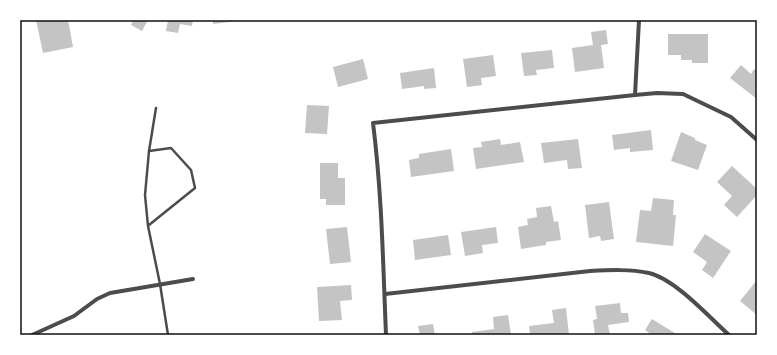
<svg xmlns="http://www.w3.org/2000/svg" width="777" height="355" font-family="'Noto Serif',serif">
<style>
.building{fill:#c4c4c4}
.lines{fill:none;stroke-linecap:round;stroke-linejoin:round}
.service{stroke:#4c4c4c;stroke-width:2.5}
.minor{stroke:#4c4c4c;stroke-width:4}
.neatline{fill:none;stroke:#111;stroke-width:1.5}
</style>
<rect width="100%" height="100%" fill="#fff"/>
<!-- building -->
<g class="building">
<polygon points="36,20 68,20 73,47 43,53"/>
<polygon points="133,20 148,20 142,31 131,25"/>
<polygon points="168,20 193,20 192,26 180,24 178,33 166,31"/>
<polygon points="213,20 238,20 238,21 213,24"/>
<polygon points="606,30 608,44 601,45 604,68 575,72 572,48 593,45 591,32"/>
<polygon points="668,34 708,34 708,63 692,63 692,60 681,60 681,55 668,55"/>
<polygon points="552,50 554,68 536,70 537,75 524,76 521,53"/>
<polygon points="493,55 496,76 481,78 482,85 467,87 463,59"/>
<polygon points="363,59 368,79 338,87 333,67"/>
<polygon points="741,65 751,74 754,69 757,71 757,99 730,78"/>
<polygon points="434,68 436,88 424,89 424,86 402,89 400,73"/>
<polygon points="307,105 329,106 327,134 305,133"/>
<polygon points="651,130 653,150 630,152 630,148 614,150 612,135"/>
<polygon points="681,132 695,138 695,140 707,145 698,170 671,161"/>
<polygon points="500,139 501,145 520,142 524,162 476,169 473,148 482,147 481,142"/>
<polygon points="578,139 582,168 568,169 567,160 544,163 541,143"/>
<polygon points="451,149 454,171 411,177 409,160 419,158 419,154"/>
<polygon points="320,163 338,163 338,178 345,178 345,205 326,205 326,199 320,199"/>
<polygon points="732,166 757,189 757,195 737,217 724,205 732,196 717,182"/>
<polygon points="653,198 674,200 673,215 676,215 673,246 636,242 640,210 651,211"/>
<polygon points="609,202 614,239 601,241 600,236 589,238 585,205"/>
<polygon points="551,206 554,222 558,221 561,240 546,242 546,245 521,249 518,227 528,225 527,219 537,217 536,208"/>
<polygon points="347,227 351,262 330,264 326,229"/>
<polygon points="496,227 498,243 482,245 483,253 465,256 461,232"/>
<polygon points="705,234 731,251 713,278 702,270 707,262 693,252"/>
<polygon points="448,235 451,255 415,260 413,240"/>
<polygon points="757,280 757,315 740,301"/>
<polygon points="351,285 352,300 340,301 342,320 319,321 317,287"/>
<polygon points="620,303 621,313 628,313 629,322 608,325 610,335 595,335 593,320 597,319 595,306"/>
<polygon points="566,308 569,335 530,335 529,326 554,323 552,310"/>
<polygon points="508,315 511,335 472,335 472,332 494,329 493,317"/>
<polygon points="652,319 678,335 652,335 645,330"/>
<polygon points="433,324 435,335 420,335 418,326"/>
</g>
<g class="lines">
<!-- service -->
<g class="service">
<polyline points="156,108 149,151 145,195 148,226 160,284 168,335"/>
<polyline points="149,151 171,148 191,170 195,188 149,225"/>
</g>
<!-- minor -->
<g class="minor">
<polyline points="635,95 639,20"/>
<path d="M385,294l205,-23c20,-1 40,-2 59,2 26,6 60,44 80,62"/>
<polyline points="32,335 74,316 97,299 110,293 193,279"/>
<path d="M386,335c-3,-71 -4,-141 -13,-212l262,-28 22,-2 26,1 48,23 26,23"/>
</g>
</g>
<!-- border -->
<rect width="777" height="355" fill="none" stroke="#ffffff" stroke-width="42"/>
<rect x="21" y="21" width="735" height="313" class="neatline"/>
</svg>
